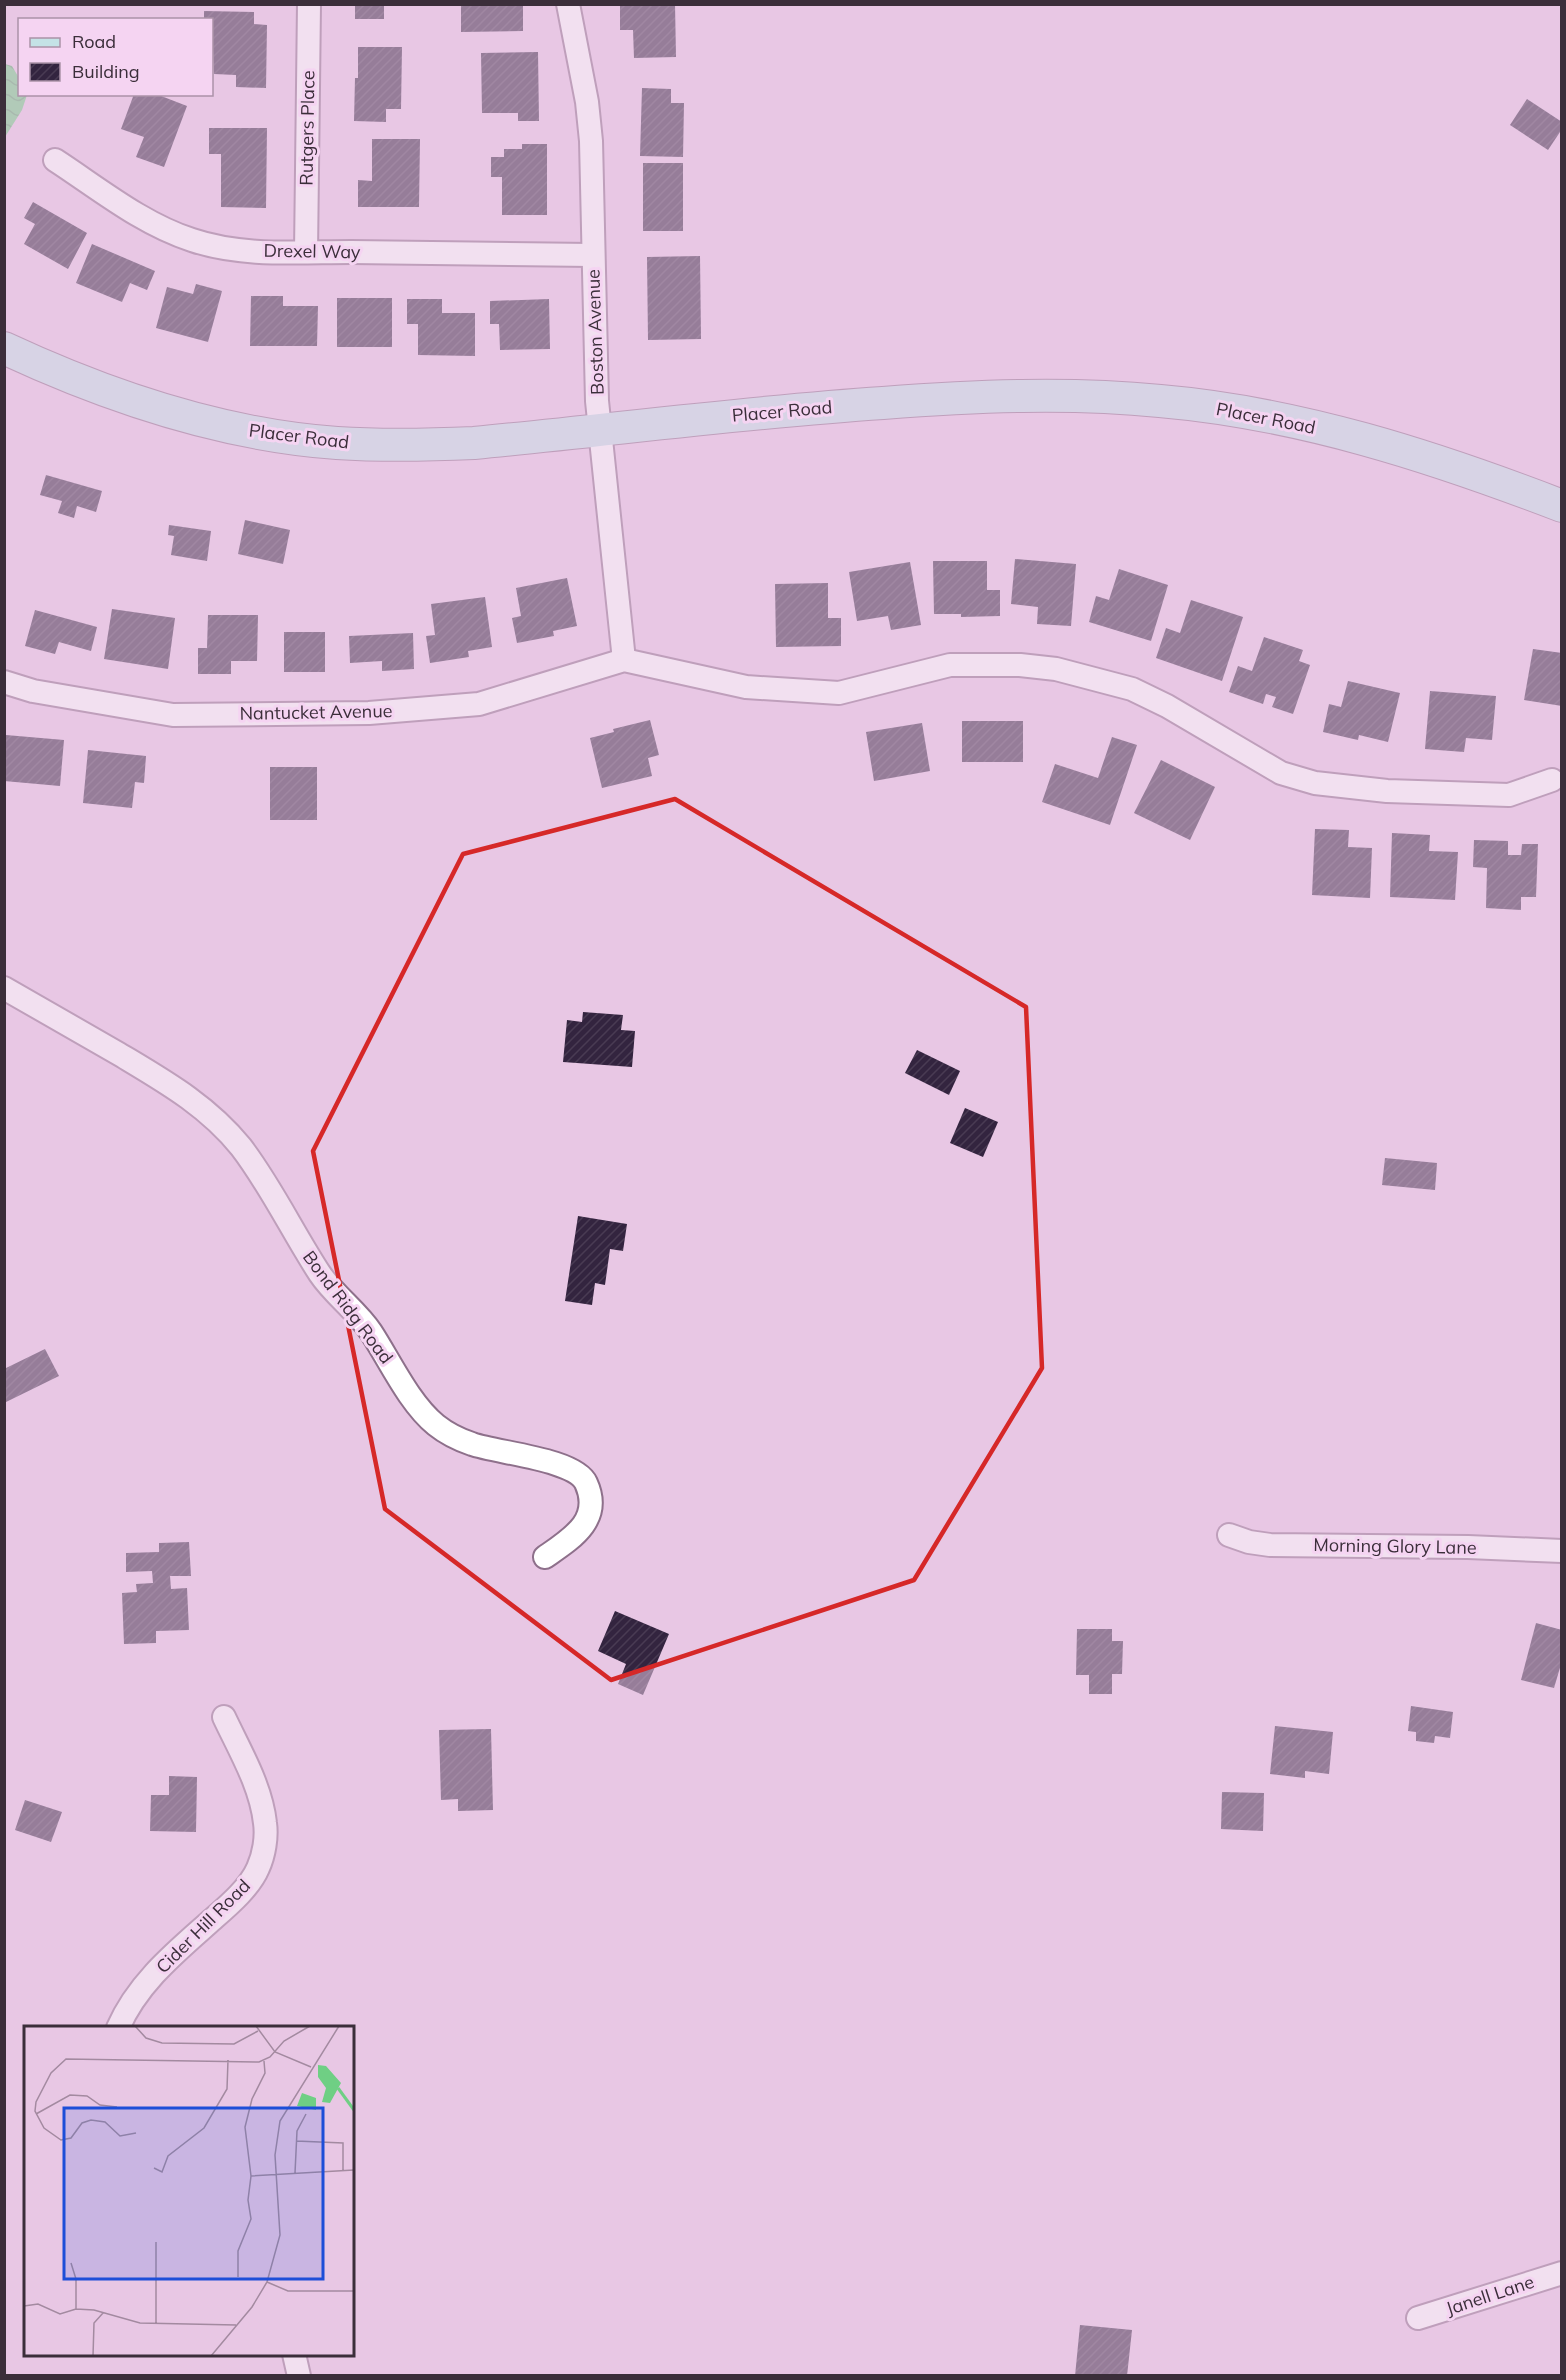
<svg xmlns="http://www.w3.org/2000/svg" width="1566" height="2380" font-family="Mulish,sans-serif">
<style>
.water{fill:url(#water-waves)}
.building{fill:url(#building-hatch)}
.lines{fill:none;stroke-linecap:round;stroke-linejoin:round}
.street-casing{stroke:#8e708b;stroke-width:26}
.secondary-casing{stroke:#8e708b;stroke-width:34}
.street{stroke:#fff;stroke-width:22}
.secondary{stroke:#c4e2e6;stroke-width:32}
.marked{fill:none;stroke:#d62828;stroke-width:4.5;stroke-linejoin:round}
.labels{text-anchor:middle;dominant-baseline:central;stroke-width:6;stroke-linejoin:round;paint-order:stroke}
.street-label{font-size:18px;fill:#3b2e3a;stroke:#f5d4f2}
.inset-river{fill:none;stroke:#6fcf84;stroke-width:3}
.inset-road{fill:none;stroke:#a38aa0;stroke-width:1.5}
.view{fill:#1d4ed8;fill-opacity:0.15;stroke:#1d4ed8;stroke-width:3}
.inset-edge{fill:none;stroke:#3b2e3a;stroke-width:3}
</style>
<defs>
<pattern id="water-waves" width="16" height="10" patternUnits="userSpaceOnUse" patternTransform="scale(1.5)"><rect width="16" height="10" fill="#6fcf84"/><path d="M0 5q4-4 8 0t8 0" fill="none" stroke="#5ca86d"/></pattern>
<pattern id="building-hatch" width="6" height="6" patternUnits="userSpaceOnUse" patternTransform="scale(1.5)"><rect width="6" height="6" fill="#33243f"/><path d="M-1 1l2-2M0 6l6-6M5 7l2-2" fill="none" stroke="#493b53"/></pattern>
</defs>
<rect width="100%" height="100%" fill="#e8c7e4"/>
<!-- water -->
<polygon class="water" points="5,64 12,66 19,78 20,94 27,95 22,110 5,137"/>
<!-- building -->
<g class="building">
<rect x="355" y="4" width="29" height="15"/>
<polygon points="461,4 523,4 523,31 461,32"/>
<polygon points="620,4 675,4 676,57 634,58 633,30 620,30"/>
<polygon points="204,11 254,12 254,24 267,25 266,88 236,87 236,75 214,74 212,20 204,20"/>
<polygon points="358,47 402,47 401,109 386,109 386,122 354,121 355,78 358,78"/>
<polygon points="538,52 539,121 518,121 518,113 482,113 481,53"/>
<polygon points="642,88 671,89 671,103 684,103 683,157 640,156"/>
<polygon points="134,94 156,94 187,106 164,167 136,157 144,137 121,129"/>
<polygon points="1527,99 1562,122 1562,129 1548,150 1510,125"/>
<polygon points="209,128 267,128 266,208 221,207 221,154 209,154"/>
<polygon points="372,139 420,139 419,207 358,207 358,180 372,181"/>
<polygon points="522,144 547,144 547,215 502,215 502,177 491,177 491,157 504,157 504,149 522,149"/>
<rect x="643" y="163" width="40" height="68"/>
<polygon points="33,202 87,233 68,269 24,244 35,224 24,218"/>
<polygon points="92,244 155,271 147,290 130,283 122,302 76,283"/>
<polygon points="700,256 701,339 648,340 647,257"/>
<polygon points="196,284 222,291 208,342 156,328 167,287 193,294"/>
<polygon points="251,296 283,296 283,306 318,306 317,346 250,346"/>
<rect x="337" y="298" width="55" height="49"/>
<polygon points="407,299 442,299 442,313 475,313 475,356 418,355 418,324 407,324"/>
<polygon points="549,299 550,349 500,350 499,324 490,324 490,301"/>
<polygon points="46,475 102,491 96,512 77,506 74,518 58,513 62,501 40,495"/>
<polygon points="245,520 290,530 283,564 238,554"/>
<polygon points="169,525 211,531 207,561 171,555 174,536 168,535"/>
<polygon points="1015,559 1076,564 1071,626 1037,624 1038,607 1011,604"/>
<polygon points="933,561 987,561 987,590 1000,590 1000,616 961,617 961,614 934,614"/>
<polygon points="910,562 921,625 891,630 888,616 857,621 849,572"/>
<polygon points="1119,569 1168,585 1151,641 1089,622 1096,596 1109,600"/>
<polygon points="567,578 577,626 553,631 554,636 517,643 512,618 521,616 516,588"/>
<polygon points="828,583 828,618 841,618 841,646 776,647 775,584"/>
<polygon points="485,597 492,647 468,651 469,657 430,663 426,636 435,635 431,604"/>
<polygon points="1191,600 1243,617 1222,681 1156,658 1166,628 1180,633"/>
<polygon points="112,609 175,618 168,669 104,659"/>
<polygon points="35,610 97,627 91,651 59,642 55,654 25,646"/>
<polygon points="208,615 258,615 257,661 231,661 231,674 198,674 198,648 207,648"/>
<rect x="284" y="632" width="41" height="40"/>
<polygon points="413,633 414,669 382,671 382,661 350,663 349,636"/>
<polygon points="1264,637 1303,650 1299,661 1310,665 1293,714 1272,707 1276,697 1266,694 1263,704 1229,692 1238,666 1252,671"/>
<polygon points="1533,649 1562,653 1562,706 1524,700"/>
<polygon points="1348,681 1400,693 1388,742 1359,735 1358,740 1323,732 1329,704 1341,707"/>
<polygon points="1430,691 1496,696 1492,740 1466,738 1464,752 1425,749"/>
<polygon points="650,720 659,755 648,758 652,776 602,788 590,738 614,732 613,729"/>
<rect x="962" y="721" width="61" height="41"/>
<polygon points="922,723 930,771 874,781 866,732"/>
<polygon points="6,735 64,740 60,786 4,781"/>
<polygon points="1112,737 1137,745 1110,825 1042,802 1055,764 1098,778"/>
<polygon points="88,750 146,756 144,783 135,782 132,808 83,803"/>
<polygon points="1161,760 1215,787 1190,840 1134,813"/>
<rect x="270" y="767" width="47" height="53"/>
<polygon points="1315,829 1349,830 1348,847 1372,848 1370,898 1312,895"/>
<polygon points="1392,833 1430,835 1429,851 1458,852 1455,900 1390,897"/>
<polygon points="1474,840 1508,841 1508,855 1521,855 1522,844 1538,844 1536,897 1521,897 1521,910 1486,908 1487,868 1473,867"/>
<polygon points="583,1012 623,1015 621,1030 635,1031 632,1067 563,1062 567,1020 582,1022"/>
<polygon points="917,1050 960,1071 949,1095 905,1073"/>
<polygon points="965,1108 998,1122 983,1157 950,1143"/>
<polygon points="1385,1158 1437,1163 1435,1190 1382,1185"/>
<polygon points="578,1216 627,1224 623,1251 610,1249 605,1285 595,1283 592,1305 565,1301"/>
<polygon points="45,1349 59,1376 4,1403 4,1369"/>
<polygon points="189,1542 191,1576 170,1576 171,1589 187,1588 189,1630 156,1631 156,1643 124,1644 122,1593 137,1592 136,1584 153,1583 152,1571 126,1572 126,1553 159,1552 159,1543"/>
<polygon points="615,1611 669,1634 643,1695 618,1684 626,1664 598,1651"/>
<polygon points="1536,1623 1562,1630 1562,1661 1554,1688 1521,1680"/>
<polygon points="1077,1629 1112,1629 1112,1641 1123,1641 1122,1674 1112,1674 1112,1694 1089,1694 1089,1675 1076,1675"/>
<polygon points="1411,1706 1453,1712 1450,1738 1435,1736 1434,1743 1416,1741 1416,1732 1408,1731"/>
<polygon points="1275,1726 1333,1732 1329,1774 1305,1771 1305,1778 1270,1774"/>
<polygon points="491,1729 493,1810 458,1811 458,1799 441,1800 439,1730"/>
<polygon points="169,1776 197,1777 196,1832 150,1831 151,1795 169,1795"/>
<polygon points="1222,1792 1264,1793 1263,1831 1221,1829"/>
<polygon points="25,1800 62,1812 51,1842 15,1830"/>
<polygon points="1080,2325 1132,2330 1127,2376 1075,2376"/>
</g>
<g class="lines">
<!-- street casing -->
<g class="street-casing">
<g id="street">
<polyline points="568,4 587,102 591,141 597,401 624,660"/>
<path d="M55,160c43,28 87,64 137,80 50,17 107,12 159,12 80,1 161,2 241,3"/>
<polyline points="306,252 309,4"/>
<polyline points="4,682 33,691 173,715 369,713 479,704 624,660 746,687 839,693 950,665 1020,665 1056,669 1132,689 1167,706 1281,773 1315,783 1387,791 1509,795 1552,780"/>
<path d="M4,988c39,22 77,44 115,66 45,27 88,51 122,93 30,39 52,86 79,127 14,21 37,37 51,58 19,29 38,71 65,93 10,8 24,15 36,19 25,9 103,15 114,39 17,37 -15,56 -41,74"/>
<polyline points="1229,1535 1249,1542 1270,1545 1468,1547 1562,1551"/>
<path d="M118,2028c20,-46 59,-77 95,-109 16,-14 37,-32 45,-51 6,-13 9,-31 7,-45 -4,-37 -25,-72 -41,-106"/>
<polyline points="1418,2318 1562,2273"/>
<polyline points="294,2354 299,2376"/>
</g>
</g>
<!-- secondary casing -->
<g class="secondary-casing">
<path id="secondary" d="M4,348c103,48 219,87 333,95 46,3 92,2 137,0 137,-13 272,-31 409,-40 92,-7 185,-11 277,-2 139,12 272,55 402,105"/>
</g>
<!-- street -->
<use href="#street" class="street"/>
<!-- secondary -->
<use href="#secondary" class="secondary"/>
</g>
<!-- marked area -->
<path d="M0 0H1566V2380H0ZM675,799l351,208 16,361 -128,212 -303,100 -226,-171 -72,-358 150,-297z" fill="#e8c7e4" fill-opacity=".55" fill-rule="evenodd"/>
<path class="marked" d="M675,799l351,208 16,361 -128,212 -303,100 -226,-171 -72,-358 150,-297z"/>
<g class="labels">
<!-- street labels -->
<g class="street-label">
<text transform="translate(307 128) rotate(-89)">Rutgers Place</text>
<text transform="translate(312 251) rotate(1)">Drexel Way</text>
<text transform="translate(595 332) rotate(-92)">Boston Avenue</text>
<text transform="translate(782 411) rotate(-5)">Placer Road</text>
<text transform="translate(1266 418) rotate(11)">Placer Road</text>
<text transform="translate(299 436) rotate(7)">Placer Road</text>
<text transform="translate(316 712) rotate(-1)">Nantucket Avenue</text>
<text transform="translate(348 1307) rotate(53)">Bond Ridg Road</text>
<text transform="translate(1395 1546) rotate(1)">Morning Glory Lane</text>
<text transform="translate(203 1926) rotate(-45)">Cider Hill Road</text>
<text transform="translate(1490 2295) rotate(-18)">Janell Lane</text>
</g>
</g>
<!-- overview -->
<g transform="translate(24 2026)">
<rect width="330" height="330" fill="#e8c7e4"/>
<path d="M294,39l8,1 15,17 -11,20 -8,-1 4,-14 -8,-11zM278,67l14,5v12l-19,-4z" fill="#6fcf84"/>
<path class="inset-river" d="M314,62l16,22"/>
<path class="inset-road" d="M111,0l11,12 16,5 72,1 24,-13M232,0l19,26 36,15M12,88l34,-19 17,1 13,9 17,2M112,107l-16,3 -15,-14 -14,-2 -9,3 -11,15 -10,2 -17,-12 -9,-17 1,-9 15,-29 15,-14 193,3 11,-5 14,-16 26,-15M272,115l47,2v27M130,142l8,4 6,-16 36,-28 23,-39 1,-29M271,147l2,-42 9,-17M227,150l103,-6M132,216v81M47,237l5,16v30M214,251v-26l13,-32 -3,-19 3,-24 -6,-49 7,-28 13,-26 -1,-12M243,256l21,9h66M0,280l14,-2 22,10 16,-5 18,1 46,13 96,2M69,330l1,-33 9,-10M187,330l41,-49 15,-25 13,-47 -5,-80 5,-34 59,-95"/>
<path class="view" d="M40,82h259v171h-259z"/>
<rect width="330" height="330" class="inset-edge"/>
</g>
<!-- border -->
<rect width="1566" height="2380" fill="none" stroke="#3b2e3a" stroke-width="12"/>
<!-- legend -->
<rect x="18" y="18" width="195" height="78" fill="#f5d4f2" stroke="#ab92a8" stroke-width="1.5"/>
<rect x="30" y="38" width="30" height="9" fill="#c4e2e6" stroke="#ab92a8" stroke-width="1.5"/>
<text x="72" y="48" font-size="18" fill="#3b2e3a">Road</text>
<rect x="30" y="63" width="30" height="18" fill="url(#building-hatch)" stroke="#ab92a8" stroke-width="1.5"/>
<text x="72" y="78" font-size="18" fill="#3b2e3a">Building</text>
</svg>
